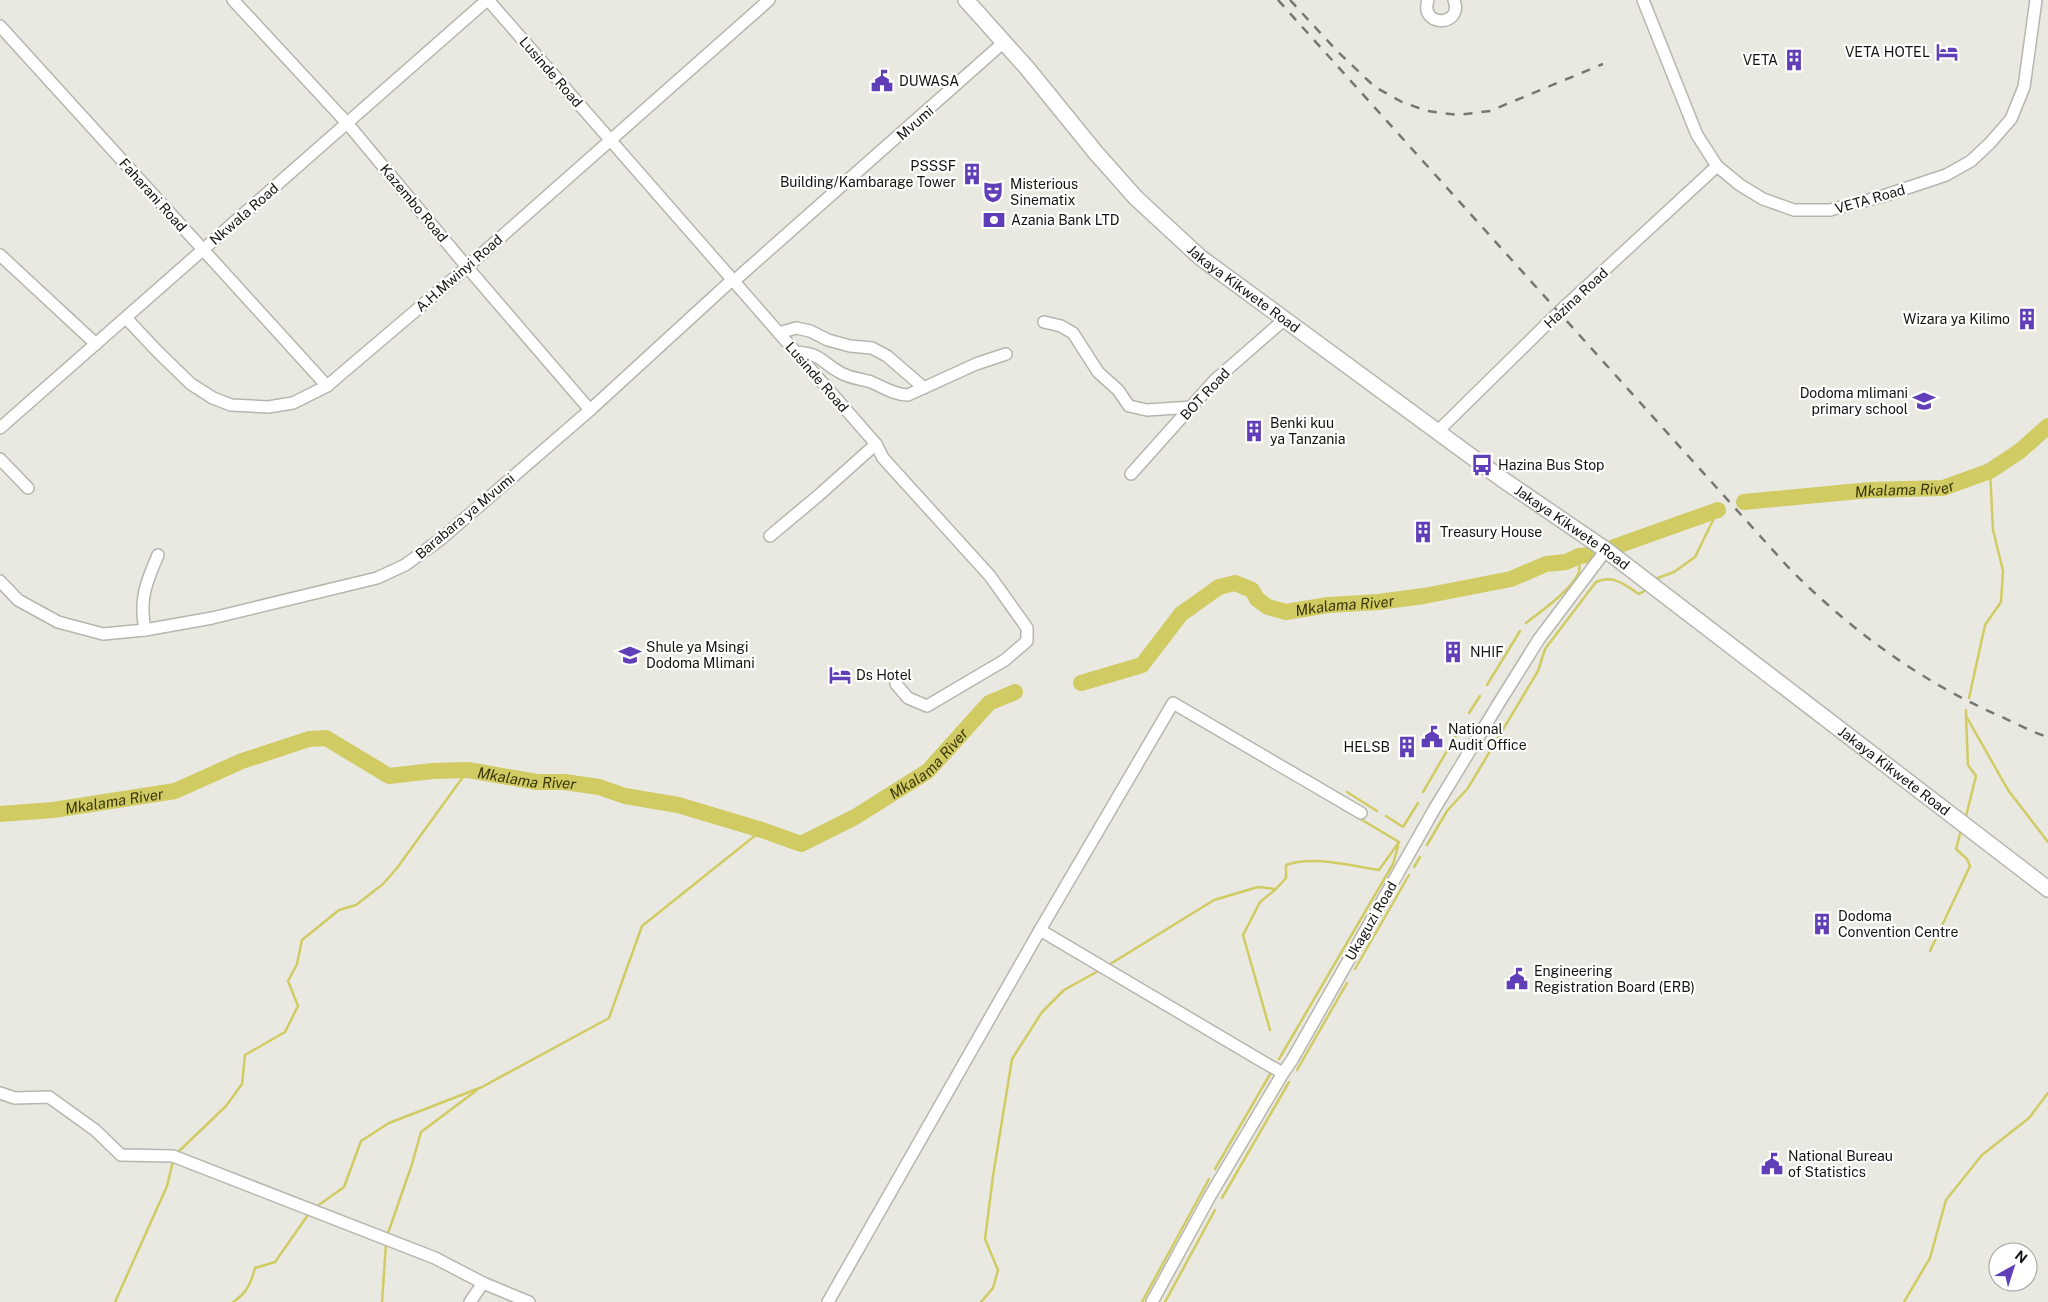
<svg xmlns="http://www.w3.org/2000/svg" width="2048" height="1302" font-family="'Public Sans',sans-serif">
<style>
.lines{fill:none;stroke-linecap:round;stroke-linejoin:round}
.stream{stroke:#d0cb63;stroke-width:2.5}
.river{stroke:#d0cb63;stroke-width:16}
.minor-casing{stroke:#b6b6af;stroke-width:14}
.secondary-casing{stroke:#b6b6af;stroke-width:18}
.minor{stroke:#fff;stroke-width:11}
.secondary{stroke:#fff;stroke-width:15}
.rail{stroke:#777772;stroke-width:2.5;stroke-dasharray:9 9;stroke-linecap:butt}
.labels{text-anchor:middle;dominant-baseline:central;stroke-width:4.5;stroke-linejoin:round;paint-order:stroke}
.poi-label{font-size:14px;fill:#131310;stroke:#fffffe;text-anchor:start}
.street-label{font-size:14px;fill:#131310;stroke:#fffffe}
.water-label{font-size:15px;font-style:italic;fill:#393709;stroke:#fffffe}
</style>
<rect width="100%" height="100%" fill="#e9e9e1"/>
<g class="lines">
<!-- stream -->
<g class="stream">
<polyline points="1655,579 1674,572 1695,557 1718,510"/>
<path d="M1526,623c14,-11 47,-34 53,-51 1,-5 0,-11 0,-16"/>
<polyline points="1487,685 1520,631"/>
<polyline points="1969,698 1985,625 2001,602 2003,571 1993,530 1990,471"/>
<polyline points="1966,710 1966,716 2008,790 2048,842"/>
<polyline points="1469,713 1480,696"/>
<polyline points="1966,717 1968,765 1976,776 1966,816"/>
<polyline points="1347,792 1377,811"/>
<polyline points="1423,792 1462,725"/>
<polyline points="1386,816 1403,827 1418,803"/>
<polyline points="1357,817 1399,842"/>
<path d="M1427,845l20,-34 21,-23 70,-117 7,-22 51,-67c17,-8 29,3 43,12l5,-3"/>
<polyline points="1414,867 1420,857"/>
<polyline points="1930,951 1970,866 1967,859 1956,849 1961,830"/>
<path d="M1107,966l107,-66 44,-13 18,2 10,-11v-13c26,-10 66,1 93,5l20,-28"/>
<polyline points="1355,969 1409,875"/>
<polyline points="1270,1030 1243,935 1260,902 1276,889"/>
<polyline points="1279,1059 1393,864 1398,846"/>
<polyline points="1297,1070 1347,983"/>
<polyline points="176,1154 226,1106 242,1084 245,1055 285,1032 298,1006 288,981 297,964 302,940 339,910 356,905 383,884 397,868 468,770"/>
<polyline points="1215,1169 1272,1071"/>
<polyline points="1222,1198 1289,1082"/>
<polyline points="316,1207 344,1187 361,1141 389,1123 482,1087 609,1018 642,926 762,830"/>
<polyline points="387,1236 412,1164 421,1132 477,1090"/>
<polyline points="115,1302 167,1186 173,1161"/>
<path d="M233,1302c14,-9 18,-19 22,-34l20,-6 35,-50"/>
<polyline points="382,1302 386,1244"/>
<polyline points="981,1302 993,1288 998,1270 985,1239 993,1176 1012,1059 1042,1012 1064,990 1100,970"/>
<polyline points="1142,1302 1209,1179"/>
<polyline points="1165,1302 1215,1210"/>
<polyline points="1904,1302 1930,1258 1946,1200 1982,1155 2029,1118 2048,1093"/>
</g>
<!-- river -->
<g class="river">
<path id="s1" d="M1744,502l126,-12 73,-2 47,-17 30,-20 28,-25"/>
<polyline points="1614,547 1718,510"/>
<path id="s2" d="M1081,683l61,-18 39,-51 38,-27 16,-4 17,7 5,9 11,8 18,5 42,-7 50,-3 46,-6 87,-17 35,-15 20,-2 13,-6 11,-1"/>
<path id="s3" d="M0,814l53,-4 122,-19 67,-30 67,-22 17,-1 63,38 44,-5 35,-1 69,12h27l35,5 26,9 53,9 84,25 39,14 54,-27 73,-46 61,-68 26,-11"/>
</g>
<!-- minor casing -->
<g class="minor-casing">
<g id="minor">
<polyline points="233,0 347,123 467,267 590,410"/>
<polyline points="488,0 876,444 883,458 990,576 1027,628 1027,641 1005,660 927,706 908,698 896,684"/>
<path d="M1428,0c-9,28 36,27 26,0"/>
<polyline points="1643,0 1697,135 1717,166 1740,185 1763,199 1794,210 1830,210 1883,196 1946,175 1971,161 1990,143 2011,119 2024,87 2036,0"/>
<polyline points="0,26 327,386"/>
<polyline points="0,255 96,344"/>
<polyline points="734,281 1004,42"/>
<polyline points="126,318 158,352 191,384 213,398 231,405 268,407 293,403 327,386 467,267 769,0"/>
<polyline points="1044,322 1061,326 1073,333 1098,372 1118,390 1129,406 1147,410 1193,407"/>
<polyline points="779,333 796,328 810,331 828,340 850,346 872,348 887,356 924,388"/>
<path d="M795,352c28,2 24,9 46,21 9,5 20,6 30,9 12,5 24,13 37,13l68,-31 30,-10"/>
<polyline points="0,428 487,0"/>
<polyline points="1437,432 1559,312 1717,166"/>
<polyline points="0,459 28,488"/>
<polyline points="1131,474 1215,380 1285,319"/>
<polyline points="770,536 819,495 876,444"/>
<polyline points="0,581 18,600 58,622 103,634 145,630 212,618 377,578 405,565 441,539 590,410 732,280"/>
<path d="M145,630c-6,-31 1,-47 13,-75"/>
<polyline points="1040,930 1173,703 1361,813"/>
<polyline points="0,1093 15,1098 49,1097 95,1130 121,1155 173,1156 435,1258 483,1283 529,1302"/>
<polyline points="470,1302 483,1283"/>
<polyline points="828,1302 1040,930 1265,1063 1283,1073"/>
<polyline points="1152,1302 1210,1196 1283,1073 1292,1060 1435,808 1499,703 1539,639 1606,550"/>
</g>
</g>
<!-- secondary casing -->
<g class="secondary-casing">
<g id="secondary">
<path id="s4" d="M966,0l61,68 69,85 40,45 65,60 301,221 104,71 442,339"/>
</g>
</g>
<!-- minor -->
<use href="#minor" class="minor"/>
<!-- secondary -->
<use href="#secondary" class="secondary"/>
<!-- rail -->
<g class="rail">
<path d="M1278,0l510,567c62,63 133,115 214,150 15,7 30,15 46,20"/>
<polyline points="1290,0 1338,52 1375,87 1402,102 1427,111 1458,115 1490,111 1603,64"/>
</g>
</g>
<!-- icons -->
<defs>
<g id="hotel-bare" transform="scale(1.725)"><path d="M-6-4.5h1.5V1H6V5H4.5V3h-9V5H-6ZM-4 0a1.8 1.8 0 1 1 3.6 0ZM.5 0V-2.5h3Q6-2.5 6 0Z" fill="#603eb7" stroke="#fffffe" stroke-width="2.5" paint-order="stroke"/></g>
<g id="building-bare" transform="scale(1.725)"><path d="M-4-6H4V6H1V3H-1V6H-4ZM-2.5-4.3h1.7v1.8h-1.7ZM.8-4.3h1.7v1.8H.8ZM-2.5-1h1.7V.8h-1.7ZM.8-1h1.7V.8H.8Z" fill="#603eb7" stroke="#fffffe" stroke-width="2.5" paint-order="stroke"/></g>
<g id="civic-bare" transform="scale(1.725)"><path d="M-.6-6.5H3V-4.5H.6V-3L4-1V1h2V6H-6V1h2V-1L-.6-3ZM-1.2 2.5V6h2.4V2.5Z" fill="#603eb7" stroke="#fffffe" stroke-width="2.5" paint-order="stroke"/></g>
<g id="theatre-bare" transform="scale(1.725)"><path d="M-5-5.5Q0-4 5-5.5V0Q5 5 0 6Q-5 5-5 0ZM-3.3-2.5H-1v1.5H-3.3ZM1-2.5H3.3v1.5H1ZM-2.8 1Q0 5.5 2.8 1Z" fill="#603eb7" stroke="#fffffe" stroke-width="2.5" paint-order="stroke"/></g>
<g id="bank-bare" transform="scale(1.725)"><path d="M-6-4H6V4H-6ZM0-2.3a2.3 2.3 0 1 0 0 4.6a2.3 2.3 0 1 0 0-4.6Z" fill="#603eb7" stroke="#fffffe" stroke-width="2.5" paint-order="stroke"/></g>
<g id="school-bare" transform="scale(1.725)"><path d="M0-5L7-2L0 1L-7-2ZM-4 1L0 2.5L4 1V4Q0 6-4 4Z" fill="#603eb7" stroke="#fffffe" stroke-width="2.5" paint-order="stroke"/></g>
<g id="bus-bare" transform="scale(1.725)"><path d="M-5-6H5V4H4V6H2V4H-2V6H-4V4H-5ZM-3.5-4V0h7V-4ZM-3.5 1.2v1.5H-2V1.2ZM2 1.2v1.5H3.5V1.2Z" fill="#603eb7" stroke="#fffffe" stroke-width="2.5" paint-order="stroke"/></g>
</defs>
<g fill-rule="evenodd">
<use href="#hotel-bare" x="1947" y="52"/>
<use href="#building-bare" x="1794" y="60"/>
<use href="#civic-bare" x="882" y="81"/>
<use href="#building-bare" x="972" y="174"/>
<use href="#theatre-bare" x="993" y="192"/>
<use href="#bank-bare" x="994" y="220"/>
<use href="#building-bare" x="2027" y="319"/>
<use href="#school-bare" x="1924" y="401"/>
<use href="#building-bare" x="1254" y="431"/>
<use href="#bus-bare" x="1482" y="465"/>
<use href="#building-bare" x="1423" y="532"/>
<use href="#building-bare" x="1453" y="652"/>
<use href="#school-bare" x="630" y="655"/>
<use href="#hotel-bare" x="840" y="675"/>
<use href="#civic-bare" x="1432" y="737"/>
<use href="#building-bare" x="1407" y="747"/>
<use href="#building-bare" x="1822" y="924"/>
<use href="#civic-bare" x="1517" y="979"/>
<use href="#civic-bare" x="1772" y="1164"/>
</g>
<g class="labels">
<!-- poi labels -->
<g class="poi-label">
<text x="1930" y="52" text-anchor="end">VETA HOTEL</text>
<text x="1778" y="60" text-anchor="end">VETA</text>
<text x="899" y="81">DUWASA</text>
<text x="956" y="166" text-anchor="end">PSSSF<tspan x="956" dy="16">Building/Kambarage Tower</tspan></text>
<text x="1010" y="184">Misterious<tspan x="1010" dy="16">Sinematix</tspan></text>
<text x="1011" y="220">Azania Bank LTD</text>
<text x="2010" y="319" text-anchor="end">Wizara ya Kilimo</text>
<text x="1908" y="393" text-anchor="end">Dodoma mlimani<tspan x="1908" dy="16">primary school</tspan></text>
<text x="1270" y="423">Benki kuu<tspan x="1270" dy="16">ya Tanzania</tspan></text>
<text x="1498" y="465">Hazina Bus Stop</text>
<text x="1440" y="532">Treasury House</text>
<text x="646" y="647">Shule ya Msingi<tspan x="646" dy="16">Dodoma Mlimani</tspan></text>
<text x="1470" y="652">NHIF</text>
<text x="856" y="675">Ds Hotel</text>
<text x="1448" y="729">National<tspan x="1448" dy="16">Audit Office</tspan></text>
<text x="1390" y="747" text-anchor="end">HELSB</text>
<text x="1838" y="916">Dodoma<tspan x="1838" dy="16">Convention Centre</tspan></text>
<text x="1534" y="971">Engineering<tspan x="1534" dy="16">Registration Board (ERB)</tspan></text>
<text x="1788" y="1156">National Bureau<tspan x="1788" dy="16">of Statistics</tspan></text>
</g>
<!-- street labels -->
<g class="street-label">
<text transform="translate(551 72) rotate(49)">Lusinde Road</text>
<text transform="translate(915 123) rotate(-41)">Mvumi</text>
<text transform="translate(153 195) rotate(48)">Faharani Road</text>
<text transform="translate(1870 199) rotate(-16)">VETA Road</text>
<text transform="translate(414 203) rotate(50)">Kazembo Road</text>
<text transform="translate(244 214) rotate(-41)">Nkwala Road</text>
<text transform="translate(459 273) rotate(-41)">A.H.Mwinyi Road</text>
<text stroke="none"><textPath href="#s4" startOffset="402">Jakaya Kikwete Road</textPath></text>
<text transform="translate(1576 298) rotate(-43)">Hazina Road</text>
<text transform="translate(817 377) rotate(49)">Lusinde Road</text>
<text transform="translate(1205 394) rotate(-47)">BOT Road</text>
<text transform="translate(465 516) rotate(-40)">Barabara ya Mvumi</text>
<text stroke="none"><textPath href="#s4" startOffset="808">Jakaya Kikwete Road</textPath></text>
<text stroke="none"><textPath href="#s4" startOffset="1212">Jakaya Kikwete Road</textPath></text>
<text transform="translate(1371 921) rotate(-60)">Ukaguzi Road</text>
</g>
<!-- water labels -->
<g class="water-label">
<text stroke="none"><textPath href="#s1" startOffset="161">Mkalama River</textPath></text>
<text stroke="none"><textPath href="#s2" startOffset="311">Mkalama River</textPath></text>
<text stroke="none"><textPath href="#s3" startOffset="985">Mkalama River</textPath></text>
<text stroke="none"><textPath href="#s3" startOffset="550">Mkalama River</textPath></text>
<text stroke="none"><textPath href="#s3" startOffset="115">Mkalama River</textPath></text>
</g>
</g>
<!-- north arrow -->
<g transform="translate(2013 1267) rotate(39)"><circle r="24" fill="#fffffe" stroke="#a1a19f"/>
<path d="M0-4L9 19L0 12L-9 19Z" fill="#603eb7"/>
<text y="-8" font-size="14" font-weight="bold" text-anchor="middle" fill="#131310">N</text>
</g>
</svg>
